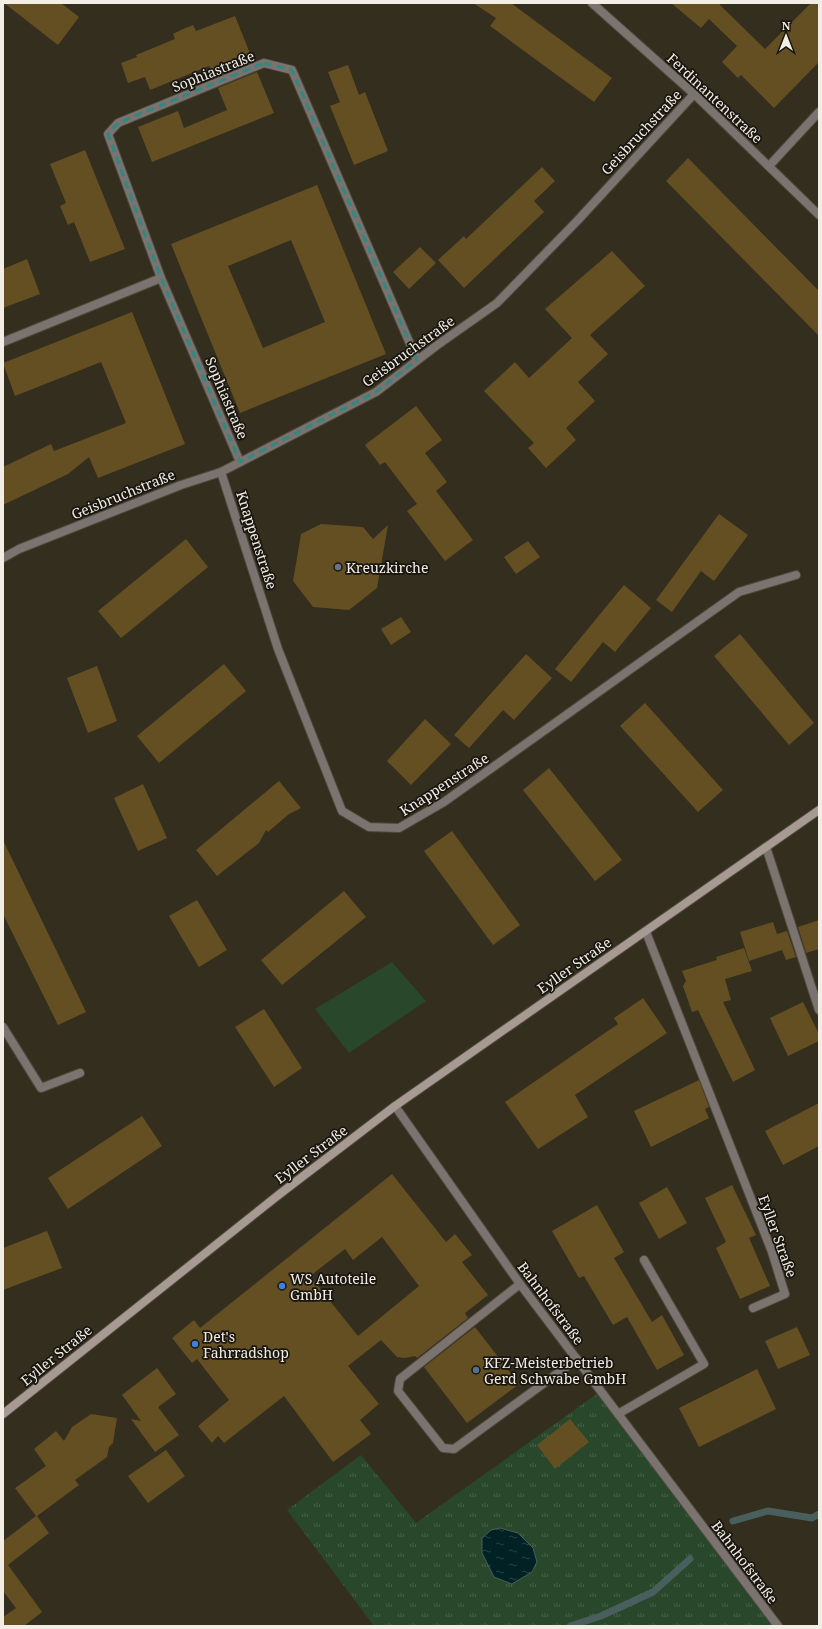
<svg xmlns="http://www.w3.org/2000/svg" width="822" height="1629" font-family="'Noto Serif',serif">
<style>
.grass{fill:url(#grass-tufts)}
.green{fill:#28472b}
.water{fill:url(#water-ripples);stroke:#495f5e}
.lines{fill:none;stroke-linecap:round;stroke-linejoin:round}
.stream{stroke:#495f5e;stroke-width:7}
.building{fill:#634f22;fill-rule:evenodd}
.service-casing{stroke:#4f493b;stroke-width:10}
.minor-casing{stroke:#4f493b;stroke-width:10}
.tertiary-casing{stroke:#4f493b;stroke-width:10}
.secondary-casing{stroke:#4f493b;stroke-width:10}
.service{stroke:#7b736f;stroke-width:8}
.minor{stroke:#7b736f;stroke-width:8}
.tertiary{stroke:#7b736f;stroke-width:8}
.secondary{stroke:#a69a93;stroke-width:8}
.marked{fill:none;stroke:#318880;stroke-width:3;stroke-dasharray:8 5;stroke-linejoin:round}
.worship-dot{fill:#6b7280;stroke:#191610;stroke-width:1.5}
.shop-dot{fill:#3f7fe0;stroke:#191610;stroke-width:1.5}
.service-dot{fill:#5c6f8a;stroke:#191610;stroke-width:1.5}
.labels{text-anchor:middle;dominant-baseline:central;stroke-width:3.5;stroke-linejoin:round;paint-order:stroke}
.street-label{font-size:14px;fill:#f3eee5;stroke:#191610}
.poi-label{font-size:14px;fill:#f3eee5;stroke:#191610;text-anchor:start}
</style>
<defs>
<pattern id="grass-tufts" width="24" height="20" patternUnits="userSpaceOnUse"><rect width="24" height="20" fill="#28472b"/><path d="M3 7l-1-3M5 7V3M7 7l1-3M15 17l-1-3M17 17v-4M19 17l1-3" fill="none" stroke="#48624a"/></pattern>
<pattern id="water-ripples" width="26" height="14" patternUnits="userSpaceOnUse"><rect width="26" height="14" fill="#002224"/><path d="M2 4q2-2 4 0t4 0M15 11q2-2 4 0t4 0" fill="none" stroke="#264244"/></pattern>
</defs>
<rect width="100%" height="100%" fill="#342e1f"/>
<!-- grass -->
<polygon class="grass" points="601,1391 778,1626 374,1626 287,1510 361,1455 416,1523"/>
<!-- green -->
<polygon class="green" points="392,962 426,1001 349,1053 315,1009"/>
<!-- water -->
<polygon class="water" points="500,1528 518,1533 533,1548 537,1562 532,1572 512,1584 494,1577 482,1553 482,1538 491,1530"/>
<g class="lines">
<!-- stream -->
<g class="stream">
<polyline points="733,1521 768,1511 812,1518 819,1514"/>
<polyline points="570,1626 601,1616 653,1592 690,1559"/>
</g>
</g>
<!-- building -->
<g class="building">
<polygon points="4,3 61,3 79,17 58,45"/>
<polygon points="473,3 511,3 612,78 594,102 490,26 496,18"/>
<polygon points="671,3 721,3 720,5 765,49 811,3 819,3 819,62 774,108 741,75 738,78 722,62 737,46 709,19 701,28"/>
<polygon points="235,16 253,61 214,78 209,66 150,90 145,77 128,83 121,63 137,57 136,55 175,39 173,34 183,29 193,25 196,31"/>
<polygon points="348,65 359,95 365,92 388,151 354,165 330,106 340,102 328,72"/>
<polygon points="257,72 274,113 152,162 138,127 178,111 184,128 227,110 218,88"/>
<polygon points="85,150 125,249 90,262 74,222 68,225 60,206 66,203 50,164"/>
<polygon points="688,158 819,291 819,336 666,181"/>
<polygon points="542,167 555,181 534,201 544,212 464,288 438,260 464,236 466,239"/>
<path d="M317,185l69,169 -146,59 -69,-169zM291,240l34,82 -62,26 -35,-82z"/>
<polygon points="420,247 436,263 409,289 393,272"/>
<polygon points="612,251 645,286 590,335 608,354 578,382 595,401 566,428 576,440 546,468 528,448 534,443 484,391 515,362 529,378 572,338 545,309"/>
<polygon points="27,259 40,294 3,308 3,269"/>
<polygon points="132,312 185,444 98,478 89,457 68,474 3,505 3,467 51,444 54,451 126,423 101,362 15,396 3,363"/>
<polygon points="416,406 442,440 425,453 447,482 436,491 473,540 445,561 407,511 417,504 385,462 380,465 365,445"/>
<polygon points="719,514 748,535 714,581 701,571 672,612 656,600"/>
<polygon points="321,524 363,527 373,539 388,525 377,588 349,610 313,607 293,581 301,534"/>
<polygon points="186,539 208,567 121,638 98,611"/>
<polygon points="528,541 540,557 516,574 504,557"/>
<polygon points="624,585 651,608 615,652 603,642 571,682 555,669"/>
<polygon points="401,617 411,632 391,645 381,629"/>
<polygon points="740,634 814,723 789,745 714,656"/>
<polygon points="526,654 552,678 514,720 503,710 469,748 454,735"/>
<polygon points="224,664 246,691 159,763 137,736"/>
<polygon points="97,666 117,721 88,733 67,678"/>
<polygon points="645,703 723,790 698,812 620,726"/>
<polygon points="425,719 451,744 411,785 387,761"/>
<polygon points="549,768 622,860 595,881 523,790"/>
<polygon points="279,781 301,808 289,814 268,832 266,830 259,843 217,876 196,850"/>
<polygon points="143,784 167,838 138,851 114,798"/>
<polygon points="452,831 520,925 493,945 424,851"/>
<polygon points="3,840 86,1012 58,1025 3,914"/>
<polygon points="344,891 366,917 282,985 261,960"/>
<polygon points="197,900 227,950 199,967 169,916"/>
<polygon points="819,920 819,949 806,953 798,927"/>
<polygon points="773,922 777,934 787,931 796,957 786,960 782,950 749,961 740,932"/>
<polygon points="744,948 752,971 725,979 731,1000 723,1002 755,1070 733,1082 698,1010 692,1012 683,986 686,981 682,971 717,960 716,957"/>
<polygon points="643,998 667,1033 575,1095 588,1117 538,1149 505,1102 618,1024 614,1018"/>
<polygon points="803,1002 819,1034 819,1041 788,1056 770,1018"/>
<polygon points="264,1009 302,1068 274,1087 235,1027"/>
<polygon points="699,1080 709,1107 705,1109 709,1118 651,1147 634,1111"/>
<polygon points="819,1103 819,1146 783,1165 765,1131"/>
<polygon points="142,1116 162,1146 68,1209 48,1178"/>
<path d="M392,1174l54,68 9,-8 17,21 -10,7 26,33 -23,18 3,5 -51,40 -2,-2 -10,2 -8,-1 -16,-17 -33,26 31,38 -19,16 11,14 -38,28 -49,-66 -60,47 -6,-7 -6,7 -14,-17 31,-26 -32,-41 -5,4 -20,-25 22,-18 6,8zM382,1237l37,49 -61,50 -48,-60 35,-27 8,11z"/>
<polygon points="732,1185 756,1235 749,1238 770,1286 740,1299 716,1248 726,1242 705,1198"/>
<polygon points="667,1187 687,1223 659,1239 639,1203"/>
<polygon points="597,1205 624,1252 614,1258 652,1322 662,1315 684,1355 657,1370 627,1317 613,1325 584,1276 579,1278 552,1231"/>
<polygon points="47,1231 62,1268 3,1290 3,1248"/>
<polygon points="475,1327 519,1384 467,1423 424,1367"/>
<polygon points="797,1327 810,1355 778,1369 765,1341"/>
<polygon points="157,1368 176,1394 158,1407 179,1435 155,1452 131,1419 141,1421 122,1395"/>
<polygon points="757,1369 776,1409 699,1447 679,1408"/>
<polygon points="91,1414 117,1418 113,1443 109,1447 107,1457 75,1480 79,1485 37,1516 49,1533 8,1565 42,1612 24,1626 3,1626 3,1617 16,1608 3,1591 3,1541 36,1516 15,1488 46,1466 34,1449 56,1431 64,1441 72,1427"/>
<polygon points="570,1419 589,1442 555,1469 537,1445"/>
<polygon points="166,1450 185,1476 148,1503 128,1476"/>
</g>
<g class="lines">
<!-- service casing -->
<g class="service-casing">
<g id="service">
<polyline points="769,166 819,112"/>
<polyline points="766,847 819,1010"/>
<polyline points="520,1284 400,1379 398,1391 443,1448 454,1449 577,1359"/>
<polyline points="618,1414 704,1364 644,1260"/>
</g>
</g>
<!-- minor casing -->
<g class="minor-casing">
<g id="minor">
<polyline points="3,342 161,278"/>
<polyline points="240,462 161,278 108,134 118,123 264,63 292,70 417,360"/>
<polyline points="221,472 278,649 342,811 369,827 399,828 444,802 739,592 796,575"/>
<polyline points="3,558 19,549 181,485 221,472 376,392 436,346 497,303 578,220 694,94"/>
<polyline points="646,932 772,1252 785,1294 753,1308"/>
<polyline points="3,1027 41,1088 80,1073"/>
<polyline points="395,1106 520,1284 778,1626"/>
</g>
</g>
<!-- tertiary casing -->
<g class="tertiary-casing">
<polyline id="tertiary" points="592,3 694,94 819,215"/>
</g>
<!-- secondary casing -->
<g class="secondary-casing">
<polyline id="secondary" points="3,1414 281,1193 395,1106 819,810"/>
</g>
<!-- service -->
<use href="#service" class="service"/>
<!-- minor -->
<use href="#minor" class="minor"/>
<!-- tertiary -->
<use href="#tertiary" class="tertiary"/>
<!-- secondary -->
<use href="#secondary" class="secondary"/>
</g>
<!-- marked area -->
<path class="marked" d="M264,63l28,7 125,290 -41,32 -136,70 -79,-184 -53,-144 10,-11z"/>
<!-- markers -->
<circle class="worship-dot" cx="338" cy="567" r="4"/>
<g class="shop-dot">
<circle cx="282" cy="1286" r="4"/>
<circle cx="195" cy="1344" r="4"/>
</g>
<circle class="service-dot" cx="476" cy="1370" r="4"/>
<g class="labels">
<!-- street labels -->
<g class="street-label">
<text transform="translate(213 71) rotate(-22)">Sophiastraße</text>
<text transform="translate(715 98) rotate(43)">Ferdinantenstraße</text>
<text transform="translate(641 132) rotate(-47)">Geisbruchstraße</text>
<text transform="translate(408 351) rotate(-36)">Geisbruchstraße</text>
<text transform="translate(227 398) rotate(67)">Sophiastraße</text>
<text transform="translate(123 494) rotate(-22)">Geisbruchstraße</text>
<text transform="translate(257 540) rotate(72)">Knappenstraße</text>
<text transform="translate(444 784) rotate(-33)">Knappenstraße</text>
<text transform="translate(574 965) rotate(-35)">Eyller Straße</text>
<text transform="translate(311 1154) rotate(-37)">Eyller Straße</text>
<text transform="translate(778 1236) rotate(70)">Eyller Straße</text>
<text transform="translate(551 1303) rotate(53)">Bahnhofstraße</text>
<text transform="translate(56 1355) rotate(-39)">Eyller Straße</text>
<text transform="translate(745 1562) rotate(53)">Bahnhofstraße</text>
</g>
<!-- poi labels -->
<g class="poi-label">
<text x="346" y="567">Kreuzkirche</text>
<text x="290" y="1278">WS Autoteile<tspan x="290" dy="16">GmbH</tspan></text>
<text x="203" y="1336">Det's<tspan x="203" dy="16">Fahrradshop</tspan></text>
<text x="484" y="1362">KFZ-Meisterbetrieb<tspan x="484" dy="16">Gerd Schwabe GmbH</tspan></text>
</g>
</g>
<!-- border -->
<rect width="822" height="1629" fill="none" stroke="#f3eee5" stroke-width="8"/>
<!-- north arrow -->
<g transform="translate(786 36)" stroke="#191610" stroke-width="3" paint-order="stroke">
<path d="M0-3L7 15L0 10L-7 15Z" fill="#f3eee5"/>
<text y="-6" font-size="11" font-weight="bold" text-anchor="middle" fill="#f3eee5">N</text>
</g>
</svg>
